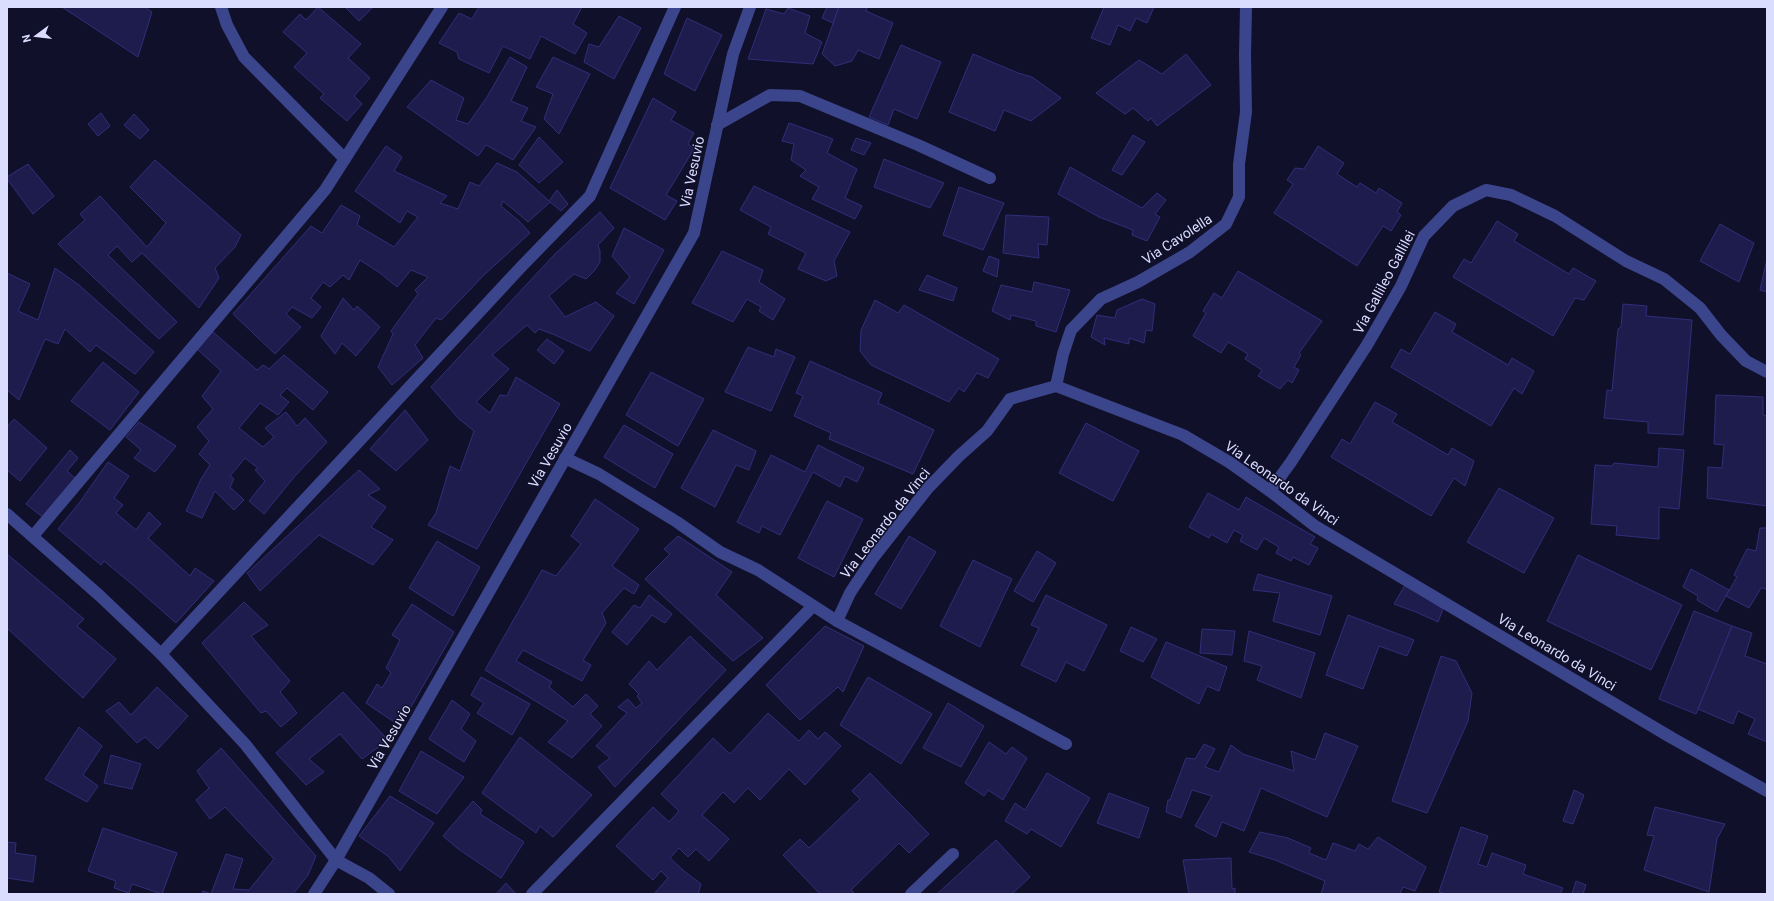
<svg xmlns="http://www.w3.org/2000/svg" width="1774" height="901" font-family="Roboto,sans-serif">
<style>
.building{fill:#1e1c4d;stroke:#302e79}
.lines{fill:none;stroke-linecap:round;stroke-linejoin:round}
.minor{stroke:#3b458b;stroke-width:12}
.labels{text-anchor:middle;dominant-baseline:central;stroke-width:3;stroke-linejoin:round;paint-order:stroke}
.street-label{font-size:14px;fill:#dbddff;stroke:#11102b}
</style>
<rect width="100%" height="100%" fill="#11102b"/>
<!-- building -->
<g class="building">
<polygon points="62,7 145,7 152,12 138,57"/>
<polygon points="318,7 361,44 348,58 370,78 354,96 362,104 347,121 320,98 324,94 294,67 307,53 283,32 300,14 306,20"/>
<polygon points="345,7 373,7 359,21"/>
<polygon points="479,7 582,7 573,24 587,33 575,54 541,36 530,59 503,46 489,73 459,59 457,52 439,43 459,13 472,19"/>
<polygon points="827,7 839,7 833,23 822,18"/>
<polygon points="839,7 867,7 866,11 893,23 879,59 858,50 852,61 835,66 822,54"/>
<polygon points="1104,7 1154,7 1147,23 1136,18 1130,31 1118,25 1110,45 1091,38"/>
<polygon points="788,8 810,16 805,33 822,42 813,64 748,59 766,9 784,14"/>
<polygon points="619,16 641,28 614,79 584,62 589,44 599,47"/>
<polygon points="687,18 722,35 695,91 664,74"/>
<polygon points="901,45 941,62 917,119 894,109 888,125 869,117"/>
<polygon points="973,54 1018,73 1032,77 1061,98 1031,121 1004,110 995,131 949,112"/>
<polygon points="1186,54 1211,85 1157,126 1151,118 1148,121 1133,108 1125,114 1096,93 1139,60 1162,74"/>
<polygon points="510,57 527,67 511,101 528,108 521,121 536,127 513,160 486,145 478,156 407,107 431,80 464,98 456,120 468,124 487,97"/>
<polygon points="553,57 590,74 559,134 544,119 553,94 536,87"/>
<polygon points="653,98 676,112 671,120 694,133 688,144 694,149 666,195 677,201 665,220 610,188"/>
<polygon points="101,113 110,126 98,136 88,124"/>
<polygon points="134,114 149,130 140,139 124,125"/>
<polygon points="789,123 833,139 827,153 857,169 845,198 862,206 855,219 812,199 819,187 800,176 806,170 791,160 794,144 782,141"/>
<polygon points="1133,135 1145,142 1122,175 1112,170"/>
<polygon points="539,137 563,162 539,183 519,165"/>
<polygon points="856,138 871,143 864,155 851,150"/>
<polygon points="386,146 402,157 394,171 447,196 440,203 458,209 470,182 479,186 497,163 517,172 549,201 557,190 568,204 561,211 550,202 528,222 503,201 501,206 519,221 530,233 484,275 441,320 436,318 415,345 423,358 392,385 378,367 393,334 391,331 418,294 415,290 428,277 411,270 397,287 380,273 360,260 349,280 343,275 330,287 323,282 311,298 321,307 312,318 292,307 286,314 301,327 275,354 233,314 311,226 322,233 341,205 360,216 357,225 394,247 418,217 407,211 400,223 355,191"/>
<polygon points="1318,146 1344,163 1337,174 1357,187 1360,183 1376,193 1379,188 1402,203 1397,212 1401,215 1391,231 1383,226 1357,266 1274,213 1293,184 1287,180 1295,168 1304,169"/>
<polygon points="884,159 944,183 930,208 874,187"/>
<polygon points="155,160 241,235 235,247 215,268 219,278 199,308 142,253 132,262 117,246 108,255 177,322 159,339 58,244 85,220 80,214 100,196 147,247 166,223 130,187"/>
<polygon points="28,164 54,196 33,214 7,179 7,177"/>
<polygon points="1070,167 1142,208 1157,193 1166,200 1155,214 1160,217 1147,241 1132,235 1133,230 1099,217 1058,194"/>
<polygon points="754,186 850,232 834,261 837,276 826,281 798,269 806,253 768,234 771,227 740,210"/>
<polygon points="959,187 1004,203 983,250 943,235"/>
<polygon points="600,212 614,228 598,245 600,251 600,262 595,270 586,279 574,274 549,296 565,317 596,302 614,316 590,351 555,335 539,329 535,333 527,325 492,355 509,369 476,402 490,413 500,395 507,396 516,377 560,404 477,549 428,525 436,513 450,466 460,471 474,431 459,419 431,387 555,254"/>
<polygon points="1006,215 1049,217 1047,245 1038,244 1039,258 1003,253"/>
<polygon points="1497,221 1518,234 1514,241 1569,274 1573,268 1596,281 1584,300 1575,298 1553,336 1453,277 1464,259 1471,263"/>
<polygon points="1720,224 1754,243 1739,282 1700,261"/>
<polygon points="624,228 664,250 634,304 616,293 630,277 612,256"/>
<polygon points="722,251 763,270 759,282 785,299 773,320 759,311 761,307 747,299 733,322 692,303"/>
<polygon points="989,256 999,260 997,277 983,271"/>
<polygon points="1767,259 1767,292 1760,290"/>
<polygon points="55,268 79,285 154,352 135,374 96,345 90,352 65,329 58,344 45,339 19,400 7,390 7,273 30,284 18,311 38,320"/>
<polygon points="1238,271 1322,321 1299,353 1301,355 1294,367 1299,370 1292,383 1288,380 1280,389 1258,376 1262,370 1245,359 1248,354 1228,342 1221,353 1193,336 1206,313 1203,311 1214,293 1222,298"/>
<polygon points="927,275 957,288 953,301 919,290"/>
<polygon points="1034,282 1070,290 1056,332 1036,326 1036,321 1011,315 1010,320 992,311 1001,285 1032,292"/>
<polygon points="343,298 354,310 357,306 380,327 356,356 342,343 335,354 321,336"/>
<polygon points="1142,299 1155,304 1152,331 1146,330 1144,343 1129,338 1129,344 1104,338 1105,345 1091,337 1097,315 1115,318 1117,310"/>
<polygon points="875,300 898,313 904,305 999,359 988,378 977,373 964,392 959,388 949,402 871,365 860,351 861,330"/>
<polygon points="1623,304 1647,306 1646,316 1692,320 1683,435 1648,433 1648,422 1604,418 1607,390 1612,391 1618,329 1621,327"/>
<polygon points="1435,312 1456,324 1452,332 1508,365 1512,358 1534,371 1522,394 1514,388 1491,426 1391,367 1401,349 1410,354"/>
<polygon points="213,332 257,370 263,365 269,369 284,355 328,392 313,410 287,388 280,395 289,402 278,415 260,403 239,428 263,447 274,437 265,428 286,412 297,426 305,418 327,442 295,476 264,514 249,501 265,481 255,470 258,468 245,458 230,476 234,479 230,487 244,500 234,510 215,491 202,518 186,511 201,479 210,465 199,454 209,441 197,427 213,409 202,396 221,371 196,348"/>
<polygon points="547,339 564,351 554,364 537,350"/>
<polygon points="748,347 774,357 776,349 795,357 771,411 725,392"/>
<polygon points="810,361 882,393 878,403 934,430 913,474 829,439 831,433 794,416 803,396 796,393"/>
<polygon points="103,362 139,392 110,430 71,401"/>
<polygon points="651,372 704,399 678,446 626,415"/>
<polygon points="1716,395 1763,397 1763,415 1767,416 1767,506 1707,498 1708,467 1722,468 1724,445 1714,444"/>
<polygon points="1375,402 1397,414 1392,422 1448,455 1452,448 1474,461 1465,486 1454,478 1431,516 1331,457 1342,439 1350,444"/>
<polygon points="405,410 428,440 396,471 370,449"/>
<polygon points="14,419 47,448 20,481 7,470 7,427"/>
<polygon points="139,422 176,446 155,472 134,458 141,450 126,437"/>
<polygon points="1086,423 1139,451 1113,501 1059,473"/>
<polygon points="624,425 673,454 655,488 604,457"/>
<polygon points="713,430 756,451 749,470 736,465 715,507 681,488"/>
<polygon points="818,445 864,468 857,482 845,476 840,487 813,472 780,535 762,526 759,533 737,522 771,455 805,472"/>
<polygon points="1659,448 1684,450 1679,509 1659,507 1659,539 1616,535 1617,526 1591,524 1595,465 1612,466 1614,463 1658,467"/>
<polygon points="70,450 78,458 67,471 78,481 44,518 26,504"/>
<polygon points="108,462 129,476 114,498 123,505 116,513 136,530 149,512 161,524 148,538 190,576 195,568 214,581 176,623 133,585 104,561 101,565 58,529 80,502"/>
<polygon points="359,470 380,489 368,495 386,507 371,527 393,540 373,565 319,535 260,591 247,573"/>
<polygon points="1499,488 1554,518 1524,573 1467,542"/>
<polygon points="1208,493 1239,510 1246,497 1315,537 1310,544 1318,548 1309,565 1293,557 1291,561 1276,553 1279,547 1264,538 1257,550 1240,541 1243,535 1234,530 1227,543 1211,534 1209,538 1189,527"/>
<polygon points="595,499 639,529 612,566 639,585 634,594 624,588 602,613 606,623 583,660 591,665 582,681 523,650 516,661 552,682 549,687 573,707 586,694 598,706 590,714 602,726 572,758 548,742 568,721 485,670 542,570 556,576 581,544 571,536"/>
<polygon points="827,501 863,519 834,577 798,558"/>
<polygon points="1767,523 1767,589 1761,588 1749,608 1726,596 1737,577 1734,575 1747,549 1756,551 1760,528 1766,528"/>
<polygon points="678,536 732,572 716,595 763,638 733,661 645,579 670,554 664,549"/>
<polygon points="909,536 936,552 901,609 875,594"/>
<polygon points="437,541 480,567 453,616 409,588"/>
<polygon points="1037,551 1056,563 1033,602 1014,591"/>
<polygon points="7,554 84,619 77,626 116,659 83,698 7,628"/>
<polygon points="1578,555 1682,605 1651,670 1547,621"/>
<polygon points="973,560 1012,579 980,647 940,626"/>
<polygon points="1691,569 1729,590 1717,612 1697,600 1698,596 1683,587"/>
<polygon points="1258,574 1332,596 1320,635 1273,621 1280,593 1253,590"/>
<polygon points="1405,585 1443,609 1438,622 1416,612 1394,604"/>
<polygon points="649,595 672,614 665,623 652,615 627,645 612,632 634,605 640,608"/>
<polygon points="1046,595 1107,625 1084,671 1066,662 1056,682 1021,665 1039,628 1031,625"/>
<polygon points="244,602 268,625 251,636 290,681 280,692 297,713 281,727 266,711 261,713 202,643"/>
<polygon points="412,604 454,632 400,726 366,703 377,684 382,688 391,673 386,668 400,640 392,635"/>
<polygon points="1694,611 1732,626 1696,714 1659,699"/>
<polygon points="1348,615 1414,640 1407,656 1379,646 1363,689 1326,675"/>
<polygon points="825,626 864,646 843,692 838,687 800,720 766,685"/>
<polygon points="1732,626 1752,633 1745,656 1767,664 1767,742 1748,734 1755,719 1738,711 1733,724 1698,709"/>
<polygon points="1131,627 1157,639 1143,662 1120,651"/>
<polygon points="1202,629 1235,631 1232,655 1200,653"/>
<polygon points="1249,631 1315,653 1301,698 1257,680 1262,666 1244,661"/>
<polygon points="690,636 726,670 615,787 598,767 610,758 596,746 627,713 618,707 628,699 636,708 642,703 637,696 639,694 629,684 649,661 657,670"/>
<polygon points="1166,642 1227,667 1219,691 1207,686 1199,704 1151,677"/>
<polygon points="1441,656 1456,661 1472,693 1468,721 1427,813 1392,801"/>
<polygon points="481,677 530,704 512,735 477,713 484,703 471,695"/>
<polygon points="868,677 932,714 901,764 840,725"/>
<polygon points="157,687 188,716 158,749 145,737 137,743 106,711 119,702 131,715"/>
<polygon points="343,692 388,740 362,759 340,734 309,759 324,772 306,785 276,753"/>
<polygon points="452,700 470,714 461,729 476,741 464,762 429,739"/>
<polygon points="948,703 984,726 961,767 923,748"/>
<polygon points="768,713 799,741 809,730 818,739 825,732 841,746 805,785 789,769 760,800 748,788 734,803 723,792 702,815 729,839 709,861 696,849 688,857 679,848 670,858 684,871 701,884 698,894 654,894 668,878 661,871 653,880 616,846 653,807 669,822 679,811 661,794 713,738 730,754"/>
<polygon points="79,727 102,746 83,775 98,786 87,802 45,779"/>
<polygon points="1325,733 1358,746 1327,817 1261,788 1244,831 1222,822 1216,837 1195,826 1212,796 1192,790 1181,818 1166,812 1168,800 1170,800 1186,758 1195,759 1204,744 1215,749 1205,767 1219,772 1231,745 1243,754 1294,771 1291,751 1315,760"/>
<polygon points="520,737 592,795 553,837 540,826 536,833 482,793"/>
<polygon points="989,742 1006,754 1012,747 1027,758 1003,800 988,790 984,796 965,783"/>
<polygon points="221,748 316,856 308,875 293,894 202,894 203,891 211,894 226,854 243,859 233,889 249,890 274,859 225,807 210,819 196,800 209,788 197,771"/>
<polygon points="421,751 464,777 437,814 399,791"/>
<polygon points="111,755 141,764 132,789 104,783"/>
<polygon points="870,773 929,834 909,853 899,843 851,890 855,894 820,894 783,855 800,839 809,848 860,799 852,791"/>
<polygon points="1047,773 1090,798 1061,847 1031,829 1027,834 1005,821 1015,803 1025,810"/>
<polygon points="1574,790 1584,795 1573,824 1563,821"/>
<polygon points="1109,793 1149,808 1139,838 1097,823"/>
<polygon points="390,796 434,823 400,871 388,856 359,836"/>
<polygon points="473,801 482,810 480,814 524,842 501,878 457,848 443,836"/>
<polygon points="1655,807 1725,824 1717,839 1709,892 1644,870 1654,836 1647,835"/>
<polygon points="1461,827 1488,836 1478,864 1487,867 1492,853 1526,865 1523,874 1563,888 1560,894 1446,894 1439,892"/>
<polygon points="103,828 177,853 162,894 132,884 129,893 114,888 116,881 88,871"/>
<polygon points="1260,832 1288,838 1311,848 1309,853 1326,860 1333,843 1355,851 1359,844 1368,849 1378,837 1426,867 1415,891 1403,887 1400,894 1321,894 1325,881 1275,860 1249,852"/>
<polygon points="996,840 1030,877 1012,894 937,894"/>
<polygon points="7,842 16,843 15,853 36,856 33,882 7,878"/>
<polygon points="1231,858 1232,889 1235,888 1235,894 1189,894 1183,860"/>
<polygon points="1576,881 1586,885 1583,894 1572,894"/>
<polygon points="506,883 516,894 496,894"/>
</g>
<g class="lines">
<!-- minor -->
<g class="minor">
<polyline points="221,7 227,25 244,57 345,159"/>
<polyline points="717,125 770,95 800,96 918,145 990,178"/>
<polyline points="1056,386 1063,354 1071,330 1101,299 1138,282 1190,252 1226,224 1239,197 1239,164 1246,112 1245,55 1246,7"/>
<polyline points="565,458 599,474 677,522 720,552 758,570 837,621 1066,744"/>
<polyline points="1270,491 1291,462 1367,345 1401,286 1424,236 1453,206 1486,190 1511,195 1555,216 1626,261 1664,279 1700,308 1721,335 1746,361 1767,372"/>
<polyline points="7,514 100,596 161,654 245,744 336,860 369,878 389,894"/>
<polyline points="33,536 325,190 442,7"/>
<polyline points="837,621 850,593 873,558 928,488 959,456 987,431 1010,399 1056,386 1183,435 1229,462 1270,491 1315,526 1672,738 1767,791"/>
<polyline points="161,654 522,266 590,196 675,7"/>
<polyline points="314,894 336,860 694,233 733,54 750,7"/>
<polyline points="532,894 813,606"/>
<polyline points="911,894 953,854"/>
</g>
</g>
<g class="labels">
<!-- street labels -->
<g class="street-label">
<text transform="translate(692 172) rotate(-78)">Via Vesuvio</text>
<text transform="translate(1177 239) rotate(-33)">Via Cavolella</text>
<text transform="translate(1384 282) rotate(-62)">Via Gallileo Gallilei</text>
<text transform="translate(550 455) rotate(-60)">Via Vesuvio</text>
<text transform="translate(1282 483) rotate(35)">Via Leonardo da Vinci</text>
<text transform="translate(885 523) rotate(-52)">Via Leonardo da Vinci</text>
<text transform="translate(1557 652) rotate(31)">Via Leonardo da Vinci</text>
<text transform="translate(389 737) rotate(-60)">Via Vesuvio</text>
</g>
</g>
<!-- border -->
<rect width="1774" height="901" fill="none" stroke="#dbddff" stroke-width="16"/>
<!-- north arrow -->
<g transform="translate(36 36) rotate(255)" stroke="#11102b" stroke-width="3" paint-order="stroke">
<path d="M0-3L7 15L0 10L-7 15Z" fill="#dbddff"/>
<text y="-6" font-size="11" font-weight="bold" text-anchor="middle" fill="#dbddff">N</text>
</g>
</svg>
